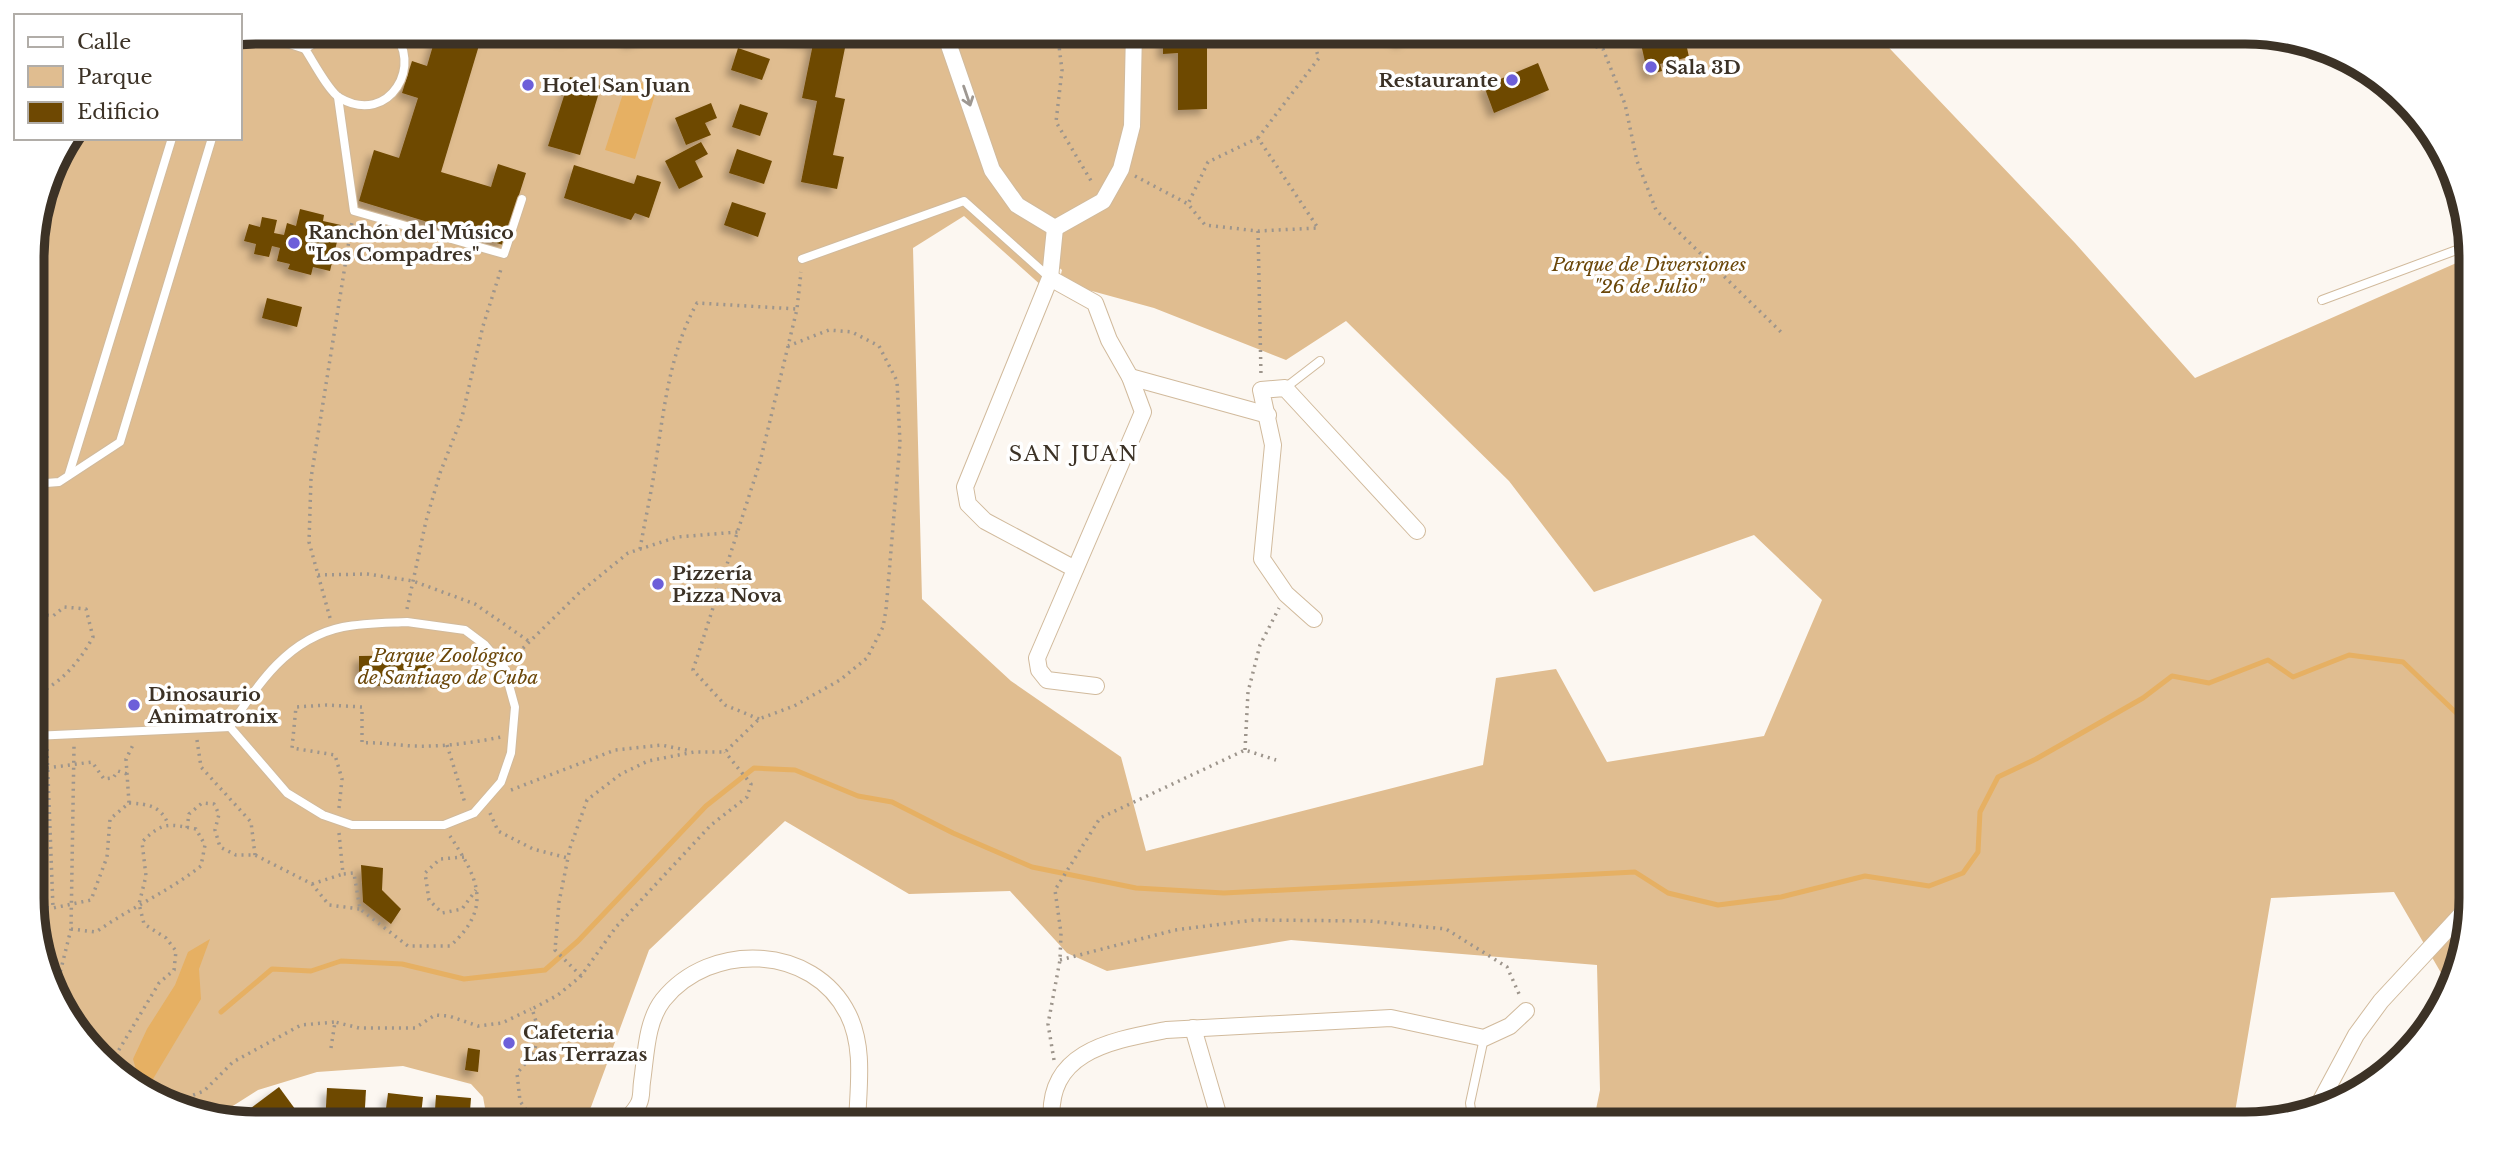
<svg xmlns="http://www.w3.org/2000/svg" width="2503" height="1156" font-family="'Libre Baskerville',serif">
<style>
.green{fill:#e0bd90;fill-rule:evenodd}
.water{fill:#e6b063}
.lines{fill:none;stroke-linecap:round;stroke-linejoin:round}
.stream{stroke:#e6b063;stroke-width:5}
.building{fill:#6e4802;filter:url(#shadow)}
.lane-casing{stroke:#d1ba9c;stroke-width:10}
.street-casing{stroke:#d1ba9c;stroke-width:18}
.path{stroke:#9d958c;stroke-width:3.5;stroke-dasharray:2 5;stroke-linecap:butt}
.lane{stroke:#fff;stroke-width:8}
.street{stroke:#fff;stroke-width:16}
.oneway{stroke:#9e9892}
.poi-dot{fill:#6d5fd9;stroke:#fff;stroke-width:2.5}
.labels{text-anchor:middle;dominant-baseline:central;stroke-width:7;stroke-linejoin:round;paint-order:stroke}
.poi-label{font-size:19px;font-weight:bold;fill:#3c3226;stroke:#fff;text-anchor:start}
.park-label{font-size:19px;font-style:italic;fill:#6b4709;stroke:#fff}
.neighbourhood-label{font-size:21px;letter-spacing:2px;fill:#3c3226;stroke:#fff}
.rim{fill:none;stroke:#3c3226;stroke-width:9}
</style>
<defs>
<filter id="shadow"><feDropShadow dx="-5.5" dy="5.5" stdDeviation="3.5" flood-color="#0004"/></filter>
</defs>
<rect width="100%" height="100%" fill="#fcf7f1"/>
<!-- green -->
<path class="green" d="M257,31l1617,1 201,211 120,135 275,-121 1,642 -17,86 -3,5 -57,-98 -123,6 -38,226h-640l7,-34 -3,-125 -306,-25 -184,31 -40,-18 -57,-62 -101,3 -124,-73 -136,129 -58,157 -12,17h-91l-5,-27 -12,-13 -68,-18 -86,6 -59,18 -41,26 -46,-9 -93,-71 -45,-108 -1,-686 23,-84 15,-20h170v-103zM964,216l79,71 9,-25 10,8 -3,12 95,26 132,52 60,-39 163,160 85,111 160,-57 68,65 -58,136 -157,26 -51,-93 -60,9 -13,87 -337,86 -25,-94 -110,-76 -89,-82 -9,-351z"/>
<!-- water -->
<g class="water">
<polygon points="638,82 657,88 635,159 605,150 626,84"/>
<polygon points="210,939 199,969 201,999 147,1089 140,1084 133,1059 147,1029 175,985 188,952"/>
</g>
<g class="lines">
<!-- stream -->
<polyline class="stream" points="221,1012 272,969 311,971 341,961 402,964 464,979 545,970 578,941 706,806 754,768 795,770 858,796 892,802 953,833 1032,867 1136,888 1224,893 1635,872 1668,893 1718,905 1781,897 1865,876 1929,886 1963,873 1978,852 1980,812 1998,777 2036,759 2143,698 2172,676 2209,683 2268,660 2293,677 2349,655 2403,662 2471,727"/>
</g>
<!-- building -->
<g class="building">
<polygon points="437,32 483,32 441,172 491,187 498,164 526,173 503,245 359,201 374,150 399,158 418,98 402,93 412,61 427,66"/>
<polygon points="546,32 570,32 568,39"/>
<polygon points="624,32 660,32 629,43"/>
<polygon points="791,32 839,32 838,36 847,38 835,97 845,99 833,155 844,157 837,189 801,182 817,101 802,98 813,44 789,39"/>
<polygon points="1163,32 1182,32 1182,39 1207,38 1207,109 1178,110 1178,53 1163,54"/>
<polygon points="1389,32 1411,32 1402,43"/>
<polygon points="1684,34 1689,57 1660,64 1662,71 1648,75 1641,44"/>
<polygon points="738,48 770,59 762,80 731,70"/>
<polygon points="1538,63 1549,90 1494,113 1484,86"/>
<polygon points="570,77 601,86 580,155 548,146"/>
<polygon points="711,103 717,118 705,123 711,135 686,145 675,118"/>
<polygon points="740,104 768,113 760,136 732,127"/>
<polygon points="701,142 708,154 695,161 703,177 679,189 665,161"/>
<polygon points="737,149 772,161 764,184 729,173"/>
<polygon points="574,165 634,184 637,175 661,182 649,218 635,213 631,220 564,198"/>
<polygon points="732,202 766,213 758,237 724,225"/>
<polygon points="300,209 324,215 323,221 341,225 330,271 313,267 311,275 288,269 290,264 277,261 280,248 272,246 269,257 254,254 256,244 244,241 249,224 260,227 262,217 277,220 274,233 284,235 287,223 296,226"/>
<polygon points="267,298 302,307 297,327 262,318"/>
<polygon points="431,655 431,685 359,686 359,656"/>
<polygon points="361,865 383,868 382,890 401,909 391,924 363,902"/>
<polygon points="468,1048 480,1050 478,1072 465,1070"/>
<polygon points="279,1087 306,1124 263,1124 251,1108"/>
<polygon points="327,1088 366,1090 364,1124 325,1124"/>
<polygon points="388,1093 423,1097 420,1124 384,1124"/>
<polygon points="436,1095 471,1098 469,1124 434,1124"/>
<polygon points="502,1113 529,1123 543,1115 548,1124 498,1124"/>
</g>
<g class="lines">
<!-- lane casing -->
<g class="lane-casing">
<g id="lane">
<path d="M333,31l-28,18c8,12 24,43 35,49 50,29 85,-36 51,-67"/>
<polyline points="253,32 305,49"/>
<polyline points="338,97 354,211 504,254 522,199"/>
<polyline points="802,259 964,201 1050,278"/>
<polyline points="2322,300 2470,245"/>
<polyline points="1285,388 1320,361"/>
<polyline points="69,474 172,138"/>
<polyline points="33,484 59,482 120,442 212,138"/>
<path d="M407,622l58,8 20,15 19,22 11,40 -4,46 -10,29 -27,31 -30,12h-92l-29,-10 -36,-22 -57,-66c28,-44 59,-89 113,-100 21,-4 43,-4 64,-5z"/>
<polyline points="33,736 230,727"/>
<polyline points="1473,1124 1470,1103 1484,1038"/>
</g>
</g>
<!-- street casing -->
<g class="street-casing">
<g id="street">
<polyline points="944,31 992,170 1017,205 1055,228"/>
<polyline points="1055,228 1050,278 965,487 968,504 985,521 1075,569"/>
<polyline points="1055,228 1103,201 1121,169 1132,126 1134,31"/>
<polyline points="1050,278 1095,303 1109,340 1130,377 1143,412 1037,658 1039,670 1047,680 1096,686"/>
<polyline points="1130,377 1268,415"/>
<polyline points="1314,619 1286,594 1262,559 1273,445 1261,390 1285,388 1417,531"/>
<polyline points="1193,1028 1221,1124"/>
<polyline points="2319,1104 2356,1035 2381,1001 2470,905"/>
<path d="M623,1124c5,-6 13,-14 16,-21 3,-6 2,-15 3,-21 4,-27 4,-60 21,-82 47,-59 150,-56 185,14 17,34 10,74 9,110"/>
<path d="M1052,1124c-7,-72 57,-83 114,-94l225,-12 93,20 26,-12 16,-15"/>
</g>
</g>
<!-- path -->
<g class="path">
<polyline points="1013,31 1015,31"/>
<polyline points="1024,31 1036,37 1040,31"/>
<polyline points="1049,31 1055,36 1059,46 1062,70 1056,122 1093,184"/>
<polyline points="1557,31 1567,37 1603,49 1625,104 1637,161 1656,210 1782,333"/>
<polyline points="1602,31 1603,49"/>
<polyline points="1258,138 1319,58 1312,39 1314,31"/>
<polyline points="1135,176 1188,204 1205,225 1258,231 1318,228 1258,138 1208,162 1188,204"/>
<polyline points="1258,231 1261,376"/>
<path d="M640,549c4,-23 9,-46 13,-69 10,-60 14,-123 44,-177l100,6"/>
<polyline points="318,575 367,574 413,581 475,604 530,642"/>
<polyline points="407,609 426,521 440,473 462,417 483,326 502,266"/>
<path d="M33,613l20,3 11,-9 22,2 7,28c-14,26 -33,47 -60,59"/>
<polyline points="330,618 309,542 311,478 352,222"/>
<polyline points="33,637 39,641 33,670"/>
<polyline points="513,658 579,593 628,553 677,537 738,532"/>
<polyline points="759,719 725,705 693,670 760,462 797,309 801,272"/>
<polyline points="197,740 201,767 251,822 255,855"/>
<polyline points="447,745 465,803"/>
<polyline points="47,749 53,908"/>
<polyline points="1245,750 1248,692 1260,645 1279,608"/>
<polyline points="33,768 47,768 92,762 104,779 113,778 118,771 127,774"/>
<polyline points="511,790 615,750 661,745 691,751"/>
<path d="M129,803c19,1 32,3 39,21"/>
<path d="M339,808l3,-29 -7,-24 -43,-7 4,-41 31,-2 35,2v36c17,-1 33,2 50,3 30,1 60,-3 89,-9"/>
<polyline points="490,813 498,831 533,849 568,858"/>
<polyline points="187,828 189,814 202,803 214,804 219,814 215,830 220,847 236,855 255,855 312,884 329,905 360,909"/>
<path d="M339,833l4,41 11,-1 6,36 48,37h42c44,-39 27,-69 0,-110"/>
<polyline points="464,857 440,859 425,873 429,900 442,913 462,909 476,890"/>
<polyline points="312,884 343,874"/>
<polyline points="33,907 53,908 91,900 107,857 110,819 129,803 126,759 134,743"/>
<path d="M71,929l25,3c34,-24 72,-40 105,-66l4,-21 -9,-16c-27,-5 -33,-8 -54,13l4,34 -7,28 5,20 22,14 10,13 -2,19 -15,13 -42,70v13"/>
<polyline points="1060,960 1175,930 1254,920 1369,921 1446,929 1507,967 1520,996"/>
<polyline points="581,976 555,950 559,902 570,848 587,800 621,774 648,761 694,752 725,752 759,719 794,706 840,680 867,658 883,627 886,610 900,443 897,381 879,346 852,332 829,330 788,346"/>
<polyline points="57,985 71,929 74,746"/>
<polyline points="331,1048 335,1022 359,1028 415,1028 435,1015 449,1016 478,1026 502,1023 531,1009"/>
<polyline points="1054,1060 1048,1024 1060,960 1061,933 1055,890 1100,818 1245,750 1276,760"/>
<polyline points="167,1105 204,1091 233,1062 301,1025 335,1022"/>
<path d="M526,1110l-6,-9 -3,-28c21,-23 26,-34 15,-64l26,-14 23,-19 35,-49 95,-102 36,-28 4,-13 -26,-32"/>
</g>
<!-- lane -->
<use href="#lane" class="lane"/>
<!-- street -->
<use href="#street" class="street"/>
</g>
<!-- one-way arrows -->
<defs><path id="oneway-shaft" d="M-6 0H5M1.5-3L5.5 0L1.5 3" fill="none" stroke-width="1.6" stroke-linecap="round" stroke-linejoin="round" transform="scale(1.75)"/></defs>
<use class="oneway" href="#oneway-shaft" transform="translate(967 96) rotate(71)"/>
<!-- markers -->
<g class="poi-dot">
<circle cx="1651" cy="67" r="7"/>
<circle cx="1512" cy="80" r="7"/>
<circle cx="528" cy="85" r="7"/>
<circle cx="294" cy="243" r="7"/>
<circle cx="658" cy="584" r="7"/>
<circle cx="134" cy="705" r="7"/>
<circle cx="509" cy="1043" r="7"/>
</g>
<g class="labels">
<!-- poi labels -->
<g class="poi-label">
<text x="1665" y="67">Sala 3D</text>
<text x="1498" y="80" text-anchor="end">Restaurante</text>
<text x="542" y="85">Hotel San Juan</text>
<text x="308" y="232">Ranchón del Músico<tspan x="308" dy="22">"Los Compadres"</tspan></text>
<text x="672" y="573">Pizzería<tspan x="672" dy="22">Pizza Nova</tspan></text>
<text x="148" y="694">Dinosaurio<tspan x="148" dy="22">Animatronix</tspan></text>
<text x="523" y="1032">Cafeteria<tspan x="523" dy="22">Las Terrazas</tspan></text>
</g>
<!-- park labels -->
<g class="park-label">
<text x="1649" y="264">Parque de Diversiones<tspan x="1649" dy="22">"26 de Julio"</tspan></text>
<text x="448" y="655">Parque Zoológico<tspan x="448" dy="22">de Santiago de Cuba</tspan></text>
</g>
<!-- neighbourhood labels -->
<g class="neighbourhood-label">
<text x="1074" y="454">SAN JUAN</text>
</g>
</g>
<!-- crop -->
<path d="M0 0H2503V1156H0ZM258 44H2245A214 214 0 0 1 2459 258V898A214 214 0 0 1 2245 1112H258A214 214 0 0 1 44 898V258A214 214 0 0 1 258 44Z" fill="#fff" fill-rule="evenodd"/>
<path class="rim" d="M258 44H2245A214 214 0 0 1 2459 258V898A214 214 0 0 1 2245 1112H258A214 214 0 0 1 44 898V258A214 214 0 0 1 258 44Z"/>
<!-- legend -->
<rect x="14" y="14" width="228" height="126" fill="#ffffff" stroke="#b1ada8" stroke-width="2"/>
<rect x="28" y="37" width="35" height="10" fill="#ffffff" stroke="#b1ada8" stroke-width="2"/>
<text x="77" y="49" font-size="21" fill="#3c3226">Calle</text>
<rect x="28" y="66" width="35" height="21" fill="#e0bd90" stroke="#b1ada8" stroke-width="2"/>
<text x="77" y="84" font-size="21" fill="#3c3226">Parque</text>
<rect x="28" y="102" width="35" height="21" fill="#6e4802" stroke="#b1ada8" stroke-width="2"/>
<text x="77" y="119" font-size="21" fill="#3c3226">Edificio</text>
</svg>
